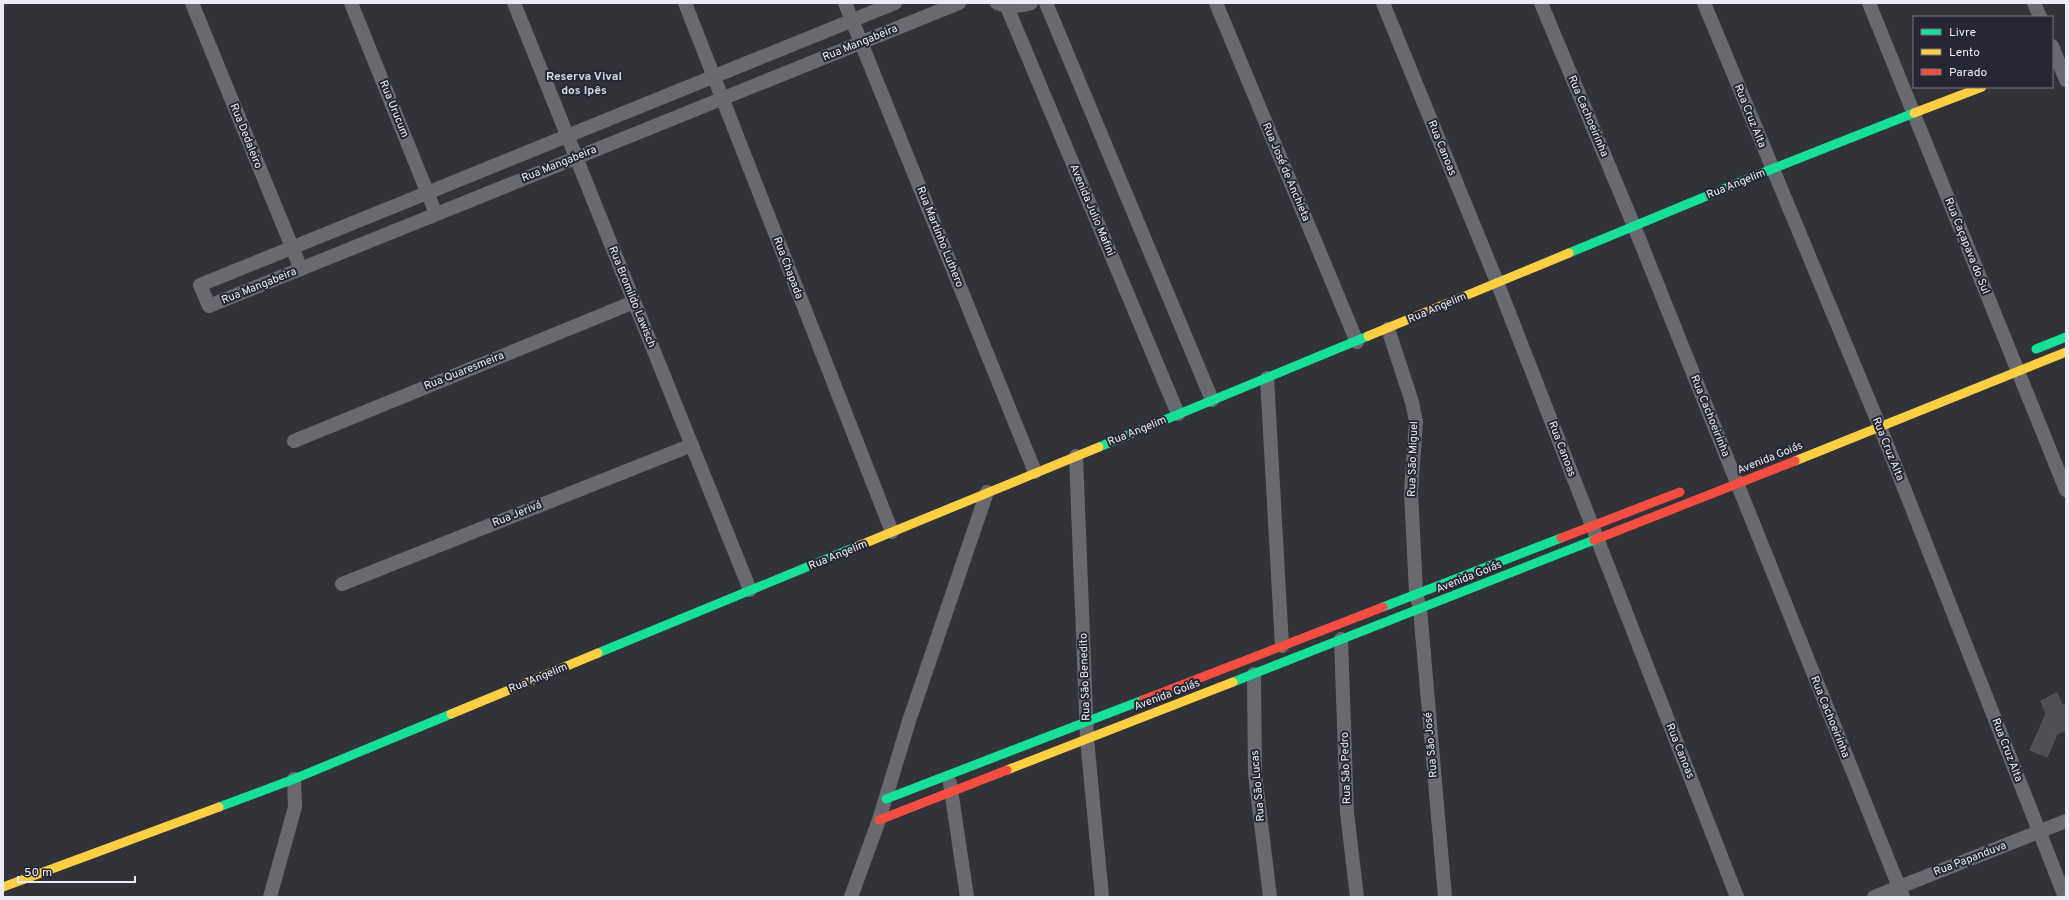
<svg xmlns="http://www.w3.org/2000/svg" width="2069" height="900" font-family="Overpass,sans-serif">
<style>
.building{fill:#504e53;stroke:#59575b}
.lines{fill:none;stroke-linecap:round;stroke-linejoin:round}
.street{stroke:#696a6f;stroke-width:14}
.fast{stroke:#16e098;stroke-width:9}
.slow{stroke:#ffcf43;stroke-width:9}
.jam{stroke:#f24e42;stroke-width:9}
.labels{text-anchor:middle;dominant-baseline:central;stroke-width:4;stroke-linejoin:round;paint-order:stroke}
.street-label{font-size:11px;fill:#ebecf3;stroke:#262732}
.neighbourhood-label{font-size:12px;font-weight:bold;fill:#d4d6e5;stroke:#262732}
</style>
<rect width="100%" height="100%" fill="#323339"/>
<!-- building -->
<polygon class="building" points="2057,693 2062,705 2066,706 2066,730 2057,734 2047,757 2030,750 2046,714 2041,701"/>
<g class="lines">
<!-- street -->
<g class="street">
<polyline points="192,3 301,269"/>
<polyline points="351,3 436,214"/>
<polyline points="514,3 750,590"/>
<polyline points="685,3 892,532"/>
<polyline points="845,3 1035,472"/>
<polyline points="895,3 200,285 209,306 959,3"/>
<path d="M997,3c12,4 21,4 34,0"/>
<polyline points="1046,3 1212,400"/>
<polyline points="1216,3 1357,342"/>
<polyline points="1383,3 1497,282 1737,897"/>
<polyline points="1541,3 1634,226 1903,897"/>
<polyline points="1704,3 1880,427 2065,897"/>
<polyline points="1869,3 2066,490"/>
<polyline points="2034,3 2040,17"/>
<polyline points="1007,7 1178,414"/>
<polyline points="2052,46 2066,80"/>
<polyline points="1388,329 1412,402 1416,422 1411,491 1416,593 1420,609 1445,897"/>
<polyline points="1267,378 1282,646"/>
<polyline points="294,441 634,302"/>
<polyline points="1076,456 1087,739 1102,897"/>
<polyline points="342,584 692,445"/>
<polyline points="1341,639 1347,813 1357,897"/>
<polyline points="1254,674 1255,774 1270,897"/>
<polyline points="950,783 967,897"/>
<polyline points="270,897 295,807 294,779"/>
<polyline points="851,897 879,820 909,721 987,492"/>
<polyline points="1874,897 2066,821"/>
</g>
<!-- fast -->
<g class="fast">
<polyline points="1569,253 1772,169 1914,113"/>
<polyline points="2036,349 2066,337"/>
<polyline points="1099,447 1368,336"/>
<polyline points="1383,607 1561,538"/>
<polyline points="598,653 858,546"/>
<polyline points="1233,682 1594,540"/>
<polyline points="886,799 1143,700"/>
<polyline points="219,807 294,779 451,714"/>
</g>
<!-- slow -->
<g class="slow">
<polyline points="1914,113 1982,87"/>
<polyline points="1368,336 1569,253"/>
<polyline points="1795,461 2066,352"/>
<polyline points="858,546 1099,447"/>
<polyline points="451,714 598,653"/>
<polyline points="1007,770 1233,682"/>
<polyline points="3,887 219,807"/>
</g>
<!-- jam -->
<g class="jam">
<polyline points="1561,538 1680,492"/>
<polyline points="1594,540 1795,461"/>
<polyline points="1143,700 1383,607"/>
<polyline points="879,820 1007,770"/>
</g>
</g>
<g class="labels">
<!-- street labels -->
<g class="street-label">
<text transform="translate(860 43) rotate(-22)">Rua Mangabeira</text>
<text transform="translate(394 109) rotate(68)">Rua Urucum</text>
<text transform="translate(1588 116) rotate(67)">Rua Cachoeirinha</text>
<text transform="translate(1750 116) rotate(68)">Rua Cruz Alta</text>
<text transform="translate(246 136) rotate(68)">Rua Dedaleiro</text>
<text transform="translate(1442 148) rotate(68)">Rua Canoas</text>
<text transform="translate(559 164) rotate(-22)">Rua Mangabeira</text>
<text transform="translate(1286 172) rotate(67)">Rua José de Anchieta</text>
<text transform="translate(1736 184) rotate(-22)">Rua Angelim</text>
<text transform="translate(1092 210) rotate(67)">Avenida Julio Mafini</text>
<text transform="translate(940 237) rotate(68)">Rua Martinho Luthero</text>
<text transform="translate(1967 246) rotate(68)">Rua Caçapava do Sul</text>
<text transform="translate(788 268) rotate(69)">Rua Chapada</text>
<text transform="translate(259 286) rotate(-22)">Rua Mangabeira</text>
<text transform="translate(632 297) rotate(68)">Rua Bromildo Lawisch</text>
<text transform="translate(1437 308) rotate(-23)">Rua Angelim</text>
<text transform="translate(464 371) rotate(-22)">Rua Quaresmeira</text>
<text transform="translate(1710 416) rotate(68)">Rua Cachoeirinha</text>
<text transform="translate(1137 431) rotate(-22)">Rua Angelim</text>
<text transform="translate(1562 449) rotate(69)">Rua Canoas</text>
<text transform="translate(1888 449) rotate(68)">Rua Cruz Alta</text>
<text transform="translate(1770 458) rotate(-22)">Avenida Goiás</text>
<text transform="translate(1413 459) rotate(-88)">Rua São Miguel</text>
<text transform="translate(517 514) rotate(-22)">Rua Jerivá</text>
<text transform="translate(838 555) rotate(-22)">Rua Angelim</text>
<text transform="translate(1469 577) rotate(-22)">Avenida Goiás</text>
<text transform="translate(1085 677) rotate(-92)">Rua São Benedito</text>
<text transform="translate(538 678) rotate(-22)">Rua Angelim</text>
<text transform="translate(1167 695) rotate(-21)">Avenida Goiás</text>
<text transform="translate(1830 717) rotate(68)">Rua Cachoeirinha</text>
<text transform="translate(1431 745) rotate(-95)">Rua São José</text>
<text transform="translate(2007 750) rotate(69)">Rua Cruz Alta</text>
<text transform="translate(1680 751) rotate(68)">Rua Canoas</text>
<text transform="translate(1346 768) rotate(-92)">Rua São Pedro</text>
<text transform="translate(1258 786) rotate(-95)">Rua São Lucas</text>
<text transform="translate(1970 859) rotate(-21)">Rua Papanduva</text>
</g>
<!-- neighbourhood labels -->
<g class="neighbourhood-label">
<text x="584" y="77">Reserva Vival<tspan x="584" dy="14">dos Ipês</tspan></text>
</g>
</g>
<!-- border -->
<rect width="2069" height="900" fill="none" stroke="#ebecf3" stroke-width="8"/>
<!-- legend -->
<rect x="1913" y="16" width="140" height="72" fill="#262732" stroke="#75767f"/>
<rect x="1921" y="29" width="20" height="6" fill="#16e098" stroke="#75767f"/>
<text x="1949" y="36" font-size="12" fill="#ebecf3">Livre</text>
<rect x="1921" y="49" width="20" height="6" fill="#ffcf43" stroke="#75767f"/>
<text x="1949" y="56" font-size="12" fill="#ebecf3">Lento</text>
<rect x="1921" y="69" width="20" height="6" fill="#f24e42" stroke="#75767f"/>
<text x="1949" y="76" font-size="12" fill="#ebecf3">Parado</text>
<!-- scale -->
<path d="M18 876v6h117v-6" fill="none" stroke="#ebecf3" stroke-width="2"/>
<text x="24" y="876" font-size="12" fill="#ebecf3" stroke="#262732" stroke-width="3" paint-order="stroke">50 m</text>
</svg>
